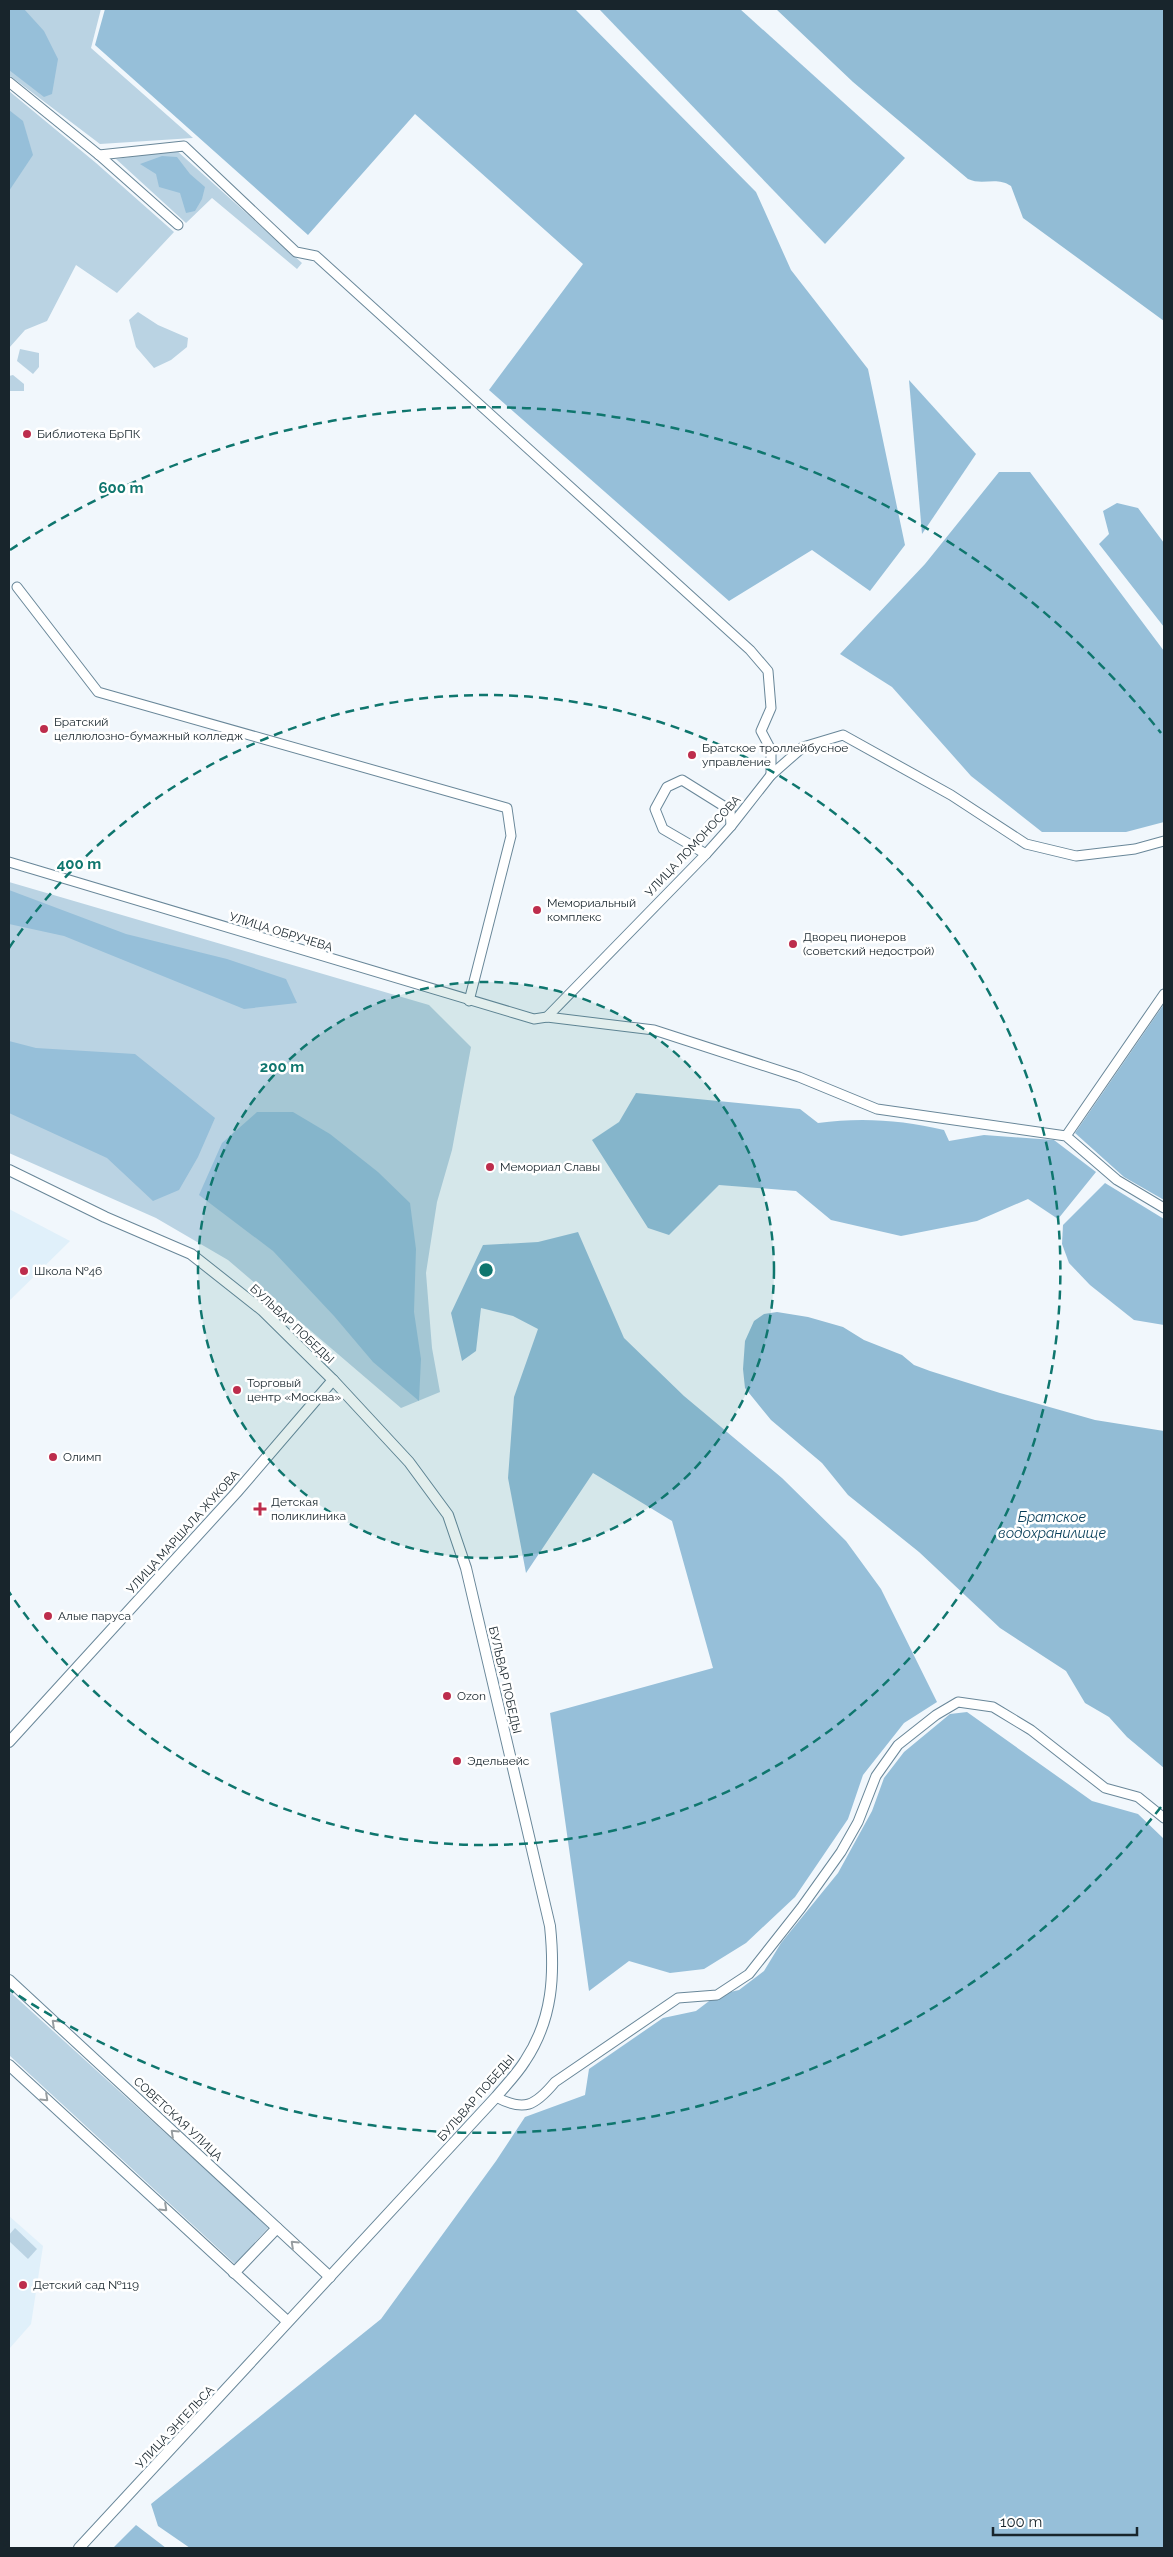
<svg xmlns="http://www.w3.org/2000/svg" width="1173" height="2557" font-family="Raleway,sans-serif">
<style>
.built{fill:#e0f0fa}
.green{fill:#bad3e3}
.forest{fill:#96bfd9}
.water{fill:#92bcd5}
.lines{fill:none;stroke-linecap:round;stroke-linejoin:round}
.minor-casing{stroke:#698799;stroke-width:11}
.tertiary-casing{stroke:#698799;stroke-width:12}
.minor{stroke:#fff;stroke-width:9}
.tertiary{stroke:#fff;stroke-width:10}
.oneway{stroke:#979da0}
.ring{fill:none;stroke:#0f766e;stroke-width:2.5;stroke-dasharray:9 6}
.poi-dot{fill:#bd2d4c;stroke:#fff;stroke-width:2}
.labels{text-anchor:middle;dominant-baseline:central;stroke-width:5;stroke-linejoin:round;paint-order:stroke}
.poi-label{font-size:12px;fill:#18252c;stroke:#fff;text-anchor:start}
.street-label{font-size:12px;fill:#18252c;stroke:#fff}
.water-label{font-size:14px;font-style:italic;fill:#063d58;stroke:#fff}
.centre{fill:#0f766e;stroke:#fff;stroke-width:2.5}
.ring-label{font-size:15px;text-anchor:middle;font-weight:bold;fill:#0f766e;stroke:#fff;stroke-width:5;stroke-linejoin:round;paint-order:stroke}
</style>
<rect width="100%" height="100%" fill="#f1f7fc"/>
<!-- built -->
<g class="built">
<polygon points="9,1209 70,1241 9,1301"/>
<polygon points="9,2216 43,2246 31,2324 9,2349"/>
</g>
<!-- green -->
<g class="green">
<polygon points="9,9 101,9 91,48 193,138 100,144 9,75"/>
<polygon points="9,91 96,163 174,232 117,293 76,265 47,321 25,330 9,348"/>
<polygon points="176,150 302,263 297,269 212,198 186,223 116,159"/>
<polygon points="138,312 158,325 188,338 187,347 171,360 154,368 136,347 129,320"/>
<polygon points="20,349 39,353 39,367 33,374 17,361"/>
<polygon points="13,375 24,384 24,391 9,391 9,376"/>
<polygon points="9,882 429,1005 471,1047 452,1150 437,1202 426,1273 432,1348 440,1392 401,1408 228,1260 156,1218 9,1153"/>
<polygon points="9,1991 269,2227 235,2264 9,2055"/>
<polygon points="15,2228 37,2249 28,2259 9,2241 9,2235"/>
</g>
<!-- forest -->
<g class="forest">
<polygon points="9,9 24,9 44,31 58,59 52,94 44,97 9,70"/>
<polygon points="105,9 575,9 756,192 791,270 868,369 905,545 870,591 812,550 729,601 489,390 583,264 415,114 308,235 95,45"/>
<polygon points="599,9 740,9 905,158 825,244"/>
<polygon points="9,110 23,121 33,155 9,191"/>
<polygon points="162,156 177,157 190,174 205,187 202,199 195,211 186,213 180,193 159,187 156,174 140,164"/>
<polygon points="909,380 976,454 922,534"/>
<polygon points="999,472 1030,472 1164,651 1164,822 1126,832 1042,832 971,776 892,687 840,654 925,564"/>
<polygon points="1117,503 1138,508 1164,543 1164,627 1099,544 1109,534 1103,511"/>
<polygon points="9,890 126,934 227,959 286,979 297,1003 244,1009 64,936 9,924"/>
<polygon points="1164,1004 1164,1200 1124,1177 1075,1133"/>
<polygon points="9,1041 36,1048 135,1054 215,1118 198,1157 179,1190 153,1201 107,1158 9,1113"/>
<path d="M636,1093l164,16 18,14c43,-6 84,-3 126,7l5,11 35,-6 70,5 42,32 -38,47 -30,-20 -51,22 -76,15 -70,-16 -35,-29 -77,-6 -50,50 -21,-7 -56,-88 27,-18z"/>
<polygon points="257,1112 293,1112 330,1134 378,1172 410,1203 416,1249 414,1312 421,1359 419,1401 373,1362 334,1316 273,1251 199,1195 222,1143"/>
<polygon points="1105,1183 1164,1219 1164,1325 1134,1320 1090,1285 1069,1263 1062,1244 1063,1225"/>
<polygon points="578,1232 624,1338 684,1396 782,1478 846,1541 881,1589 937,1702 904,1723 863,1775 848,1819 795,1897 746,1943 704,1969 670,1973 629,1961 589,1991 550,1713 713,1668 672,1521 593,1473 526,1573 508,1478 514,1397 538,1329 513,1316 481,1308 476,1351 462,1361 451,1313 483,1245 538,1242"/>
<polygon points="967,1712 1092,1801 1138,1814 1164,1839 1164,2548 190,2548 158,2526 151,2504 381,2319 496,2161 525,2117 585,2095 589,2069 663,2018 696,2011 717,1995 739,1990 764,1971 781,1943 838,1873 872,1811 884,1778 904,1752 950,1714"/>
<polygon points="136,2525 166,2548 113,2548"/>
</g>
<!-- water -->
<g class="water">
<path d="M776,9h388v312l-141,-103 -12,-32c-15,-10 -28,0 -43,-7l-115,-97z"/>
<polygon points="777,1312 808,1317 843,1327 864,1340 902,1355 914,1365 930,1371 1000,1393 1095,1420 1164,1431 1164,1768 1127,1737 1109,1717 1085,1703 1066,1671 1000,1628 919,1552 848,1495 822,1463 771,1420 745,1388 743,1369 745,1341 754,1321 764,1314"/>
</g>
<g class="lines">
<!-- minor casing -->
<g class="minor-casing">
<g id="minor">
<polyline points="9,82 99,155 178,225"/>
<polyline points="99,155 184,146 296,252 316,256 750,650 768,671 771,708 761,731 771,750 771,775"/>
<polyline points="17,587 98,692 507,808 511,836 469,1001"/>
<polyline points="706,854 663,829 655,809 667,787 682,780 730,810 731,826"/>
<polyline points="9,862 534,1019 547,1017 654,1030 799,1077 877,1109 1066,1136 1117,1180 1164,1208"/>
<polyline points="547,1017 706,854 731,826 771,775 803,747 843,735 951,795 1026,844 1076,856 1135,849 1164,841"/>
<polyline points="1066,1136 1164,994"/>
<path d="M496,2097c28,15 39,9 59,-15l123,-84 39,-3 32,-21 52,-66 40,-56 17,-30 18,-46 22,-31 38,-30 22,-13 35,5 38,23 74,58 33,9 26,21"/>
</g>
</g>
<!-- tertiary casing -->
<g class="tertiary-casing">
<g id="tertiary">
<path d="M9,1170l96,47 86,37 71,56 71,70 76,82 39,53 18,53 84,358c5,48 3,93 -25,135 -8,13 -19,24 -29,36l-417,451"/>
<polyline points="9,1742 236,1493 333,1380"/>
<polyline points="9,1980 330,2277"/>
<polyline points="9,2065 287,2321"/>
<polyline points="234,2273 277,2228"/>
</g>
</g>
<!-- minor -->
<use href="#minor" class="minor"/>
<!-- tertiary -->
<use href="#tertiary" class="tertiary"/>
</g>
<!-- one-way arrows -->
<defs><path id="oneway-chevron" d="M-2-3.5L2.5 0L-2 3.5" fill="none" stroke-width="1.6" stroke-linecap="round" stroke-linejoin="round" transform="scale(1.25)"/></defs>
<g class="oneway">
<use href="#oneway-chevron" transform="translate(55 2023) rotate(-137)"/>
<use href="#oneway-chevron" transform="translate(45 2098) rotate(43)"/>
<use href="#oneway-chevron" transform="translate(174 2133) rotate(-137)"/>
<use href="#oneway-chevron" transform="translate(164 2208) rotate(43)"/>
<use href="#oneway-chevron" transform="translate(294 2244) rotate(-137)"/>
</g>
<!-- distance rings -->
<circle cx="486" cy="1270" r="288" fill="#0f766e" fill-opacity=".12"/>
<g class="ring">
<circle cx="486" cy="1270" r="288"/>
<path d="M9 948A575 575 0 1 1 9 1592"/>
<path d="M1161 1807A863 863 0 0 1 10 1990M10 550A863 863 0 0 1 1161 733"/>
</g>
<!-- markers -->
<g class="poi-dot">
<circle cx="27" cy="434" r="5"/>
<circle cx="44" cy="729" r="5"/>
<circle cx="692" cy="755" r="5"/>
<circle cx="537" cy="910" r="5"/>
<circle cx="793" cy="944" r="5"/>
<circle cx="490" cy="1167" r="5"/>
<circle cx="24" cy="1271" r="5"/>
<circle cx="237" cy="1390" r="5"/>
<circle cx="53" cy="1457" r="5"/>
<path d="M257.5 1501.5h5v5h5v5h-5v5h-5v-5h-5v-5h5z"/>
<circle cx="48" cy="1616" r="5"/>
<circle cx="447" cy="1696" r="5"/>
<circle cx="457" cy="1761" r="5"/>
<circle cx="23" cy="2285" r="5"/>
</g>
<g class="labels">
<!-- poi labels -->
<g class="poi-label">
<text x="37" y="434">Библиотека БрПК</text>
<text x="54" y="722">Братский<tspan x="54" dy="14">целлюлозно-бумажный колледж</tspan></text>
<text x="702" y="748">Братское троллейбусное<tspan x="702" dy="14">управление</tspan></text>
<text x="547" y="903">Мемориальный<tspan x="547" dy="14">комплекс</tspan></text>
<text x="803" y="937">Дворец пионеров<tspan x="803" dy="14">(советский недострой)</tspan></text>
<text x="500" y="1167">Мемориал Славы</text>
<text x="34" y="1271">Школа №46</text>
<text x="247" y="1383">Торговый<tspan x="247" dy="14">центр «Москва»</tspan></text>
<text x="63" y="1457">Олимп</text>
<text x="271" y="1502">Детская<tspan x="271" dy="14">поликлиника</tspan></text>
<text x="58" y="1616">Алые паруса</text>
<text x="457" y="1696">Ozon</text>
<text x="467" y="1761">Эдельвейс</text>
<text x="33" y="2285">Детский сад №119</text>
</g>
<!-- street labels -->
<g class="street-label">
<text transform="translate(693 846) rotate(-47)">УЛИЦА ЛОМОНОСОВА</text>
<text transform="translate(281 932) rotate(17)">УЛИЦА ОБРУЧЕВА</text>
<text transform="translate(292 1324) rotate(43)">БУЛЬВАР ПОБЕДЫ</text>
<text transform="translate(183 1532) rotate(-48)">УЛИЦА МАРШАЛА ЖУКОВА</text>
<text transform="translate(505 1680) rotate(77)">БУЛЬВАР ПОБЕДЫ</text>
<text transform="translate(476 2098) rotate(-49)">БУЛЬВАР ПОБЕДЫ</text>
<text transform="translate(178 2119) rotate(43)">СОВЕТСКАЯ УЛИЦА</text>
<text transform="translate(175 2427) rotate(-47)">УЛИЦА ЭНГЕЛЬСА</text>
</g>
<!-- water labels -->
<g class="water-label">
<text x="1052" y="1517">Братское<tspan x="1052" dy="16">водохранилище</tspan></text>
</g>
</g>
<circle cx="486" cy="1270" r="8" class="centre"/>
<g class="ring-label">
<text x="121" y="493">600 m</text>
<text x="79" y="869">400 m</text>
<text x="282" y="1072">200 m</text>
</g>
<!-- border -->
<rect width="1173" height="2557" fill="none" stroke="#18252c" stroke-width="20"/>
<!-- scale -->
<path d="M993 2527v8h144v-8" fill="none" stroke="#18252c" stroke-width="2.5"/>
<text x="1000" y="2527" font-size="15" fill="#18252c" stroke="#ffffff" stroke-width="4" paint-order="stroke">100 m</text>
</svg>
